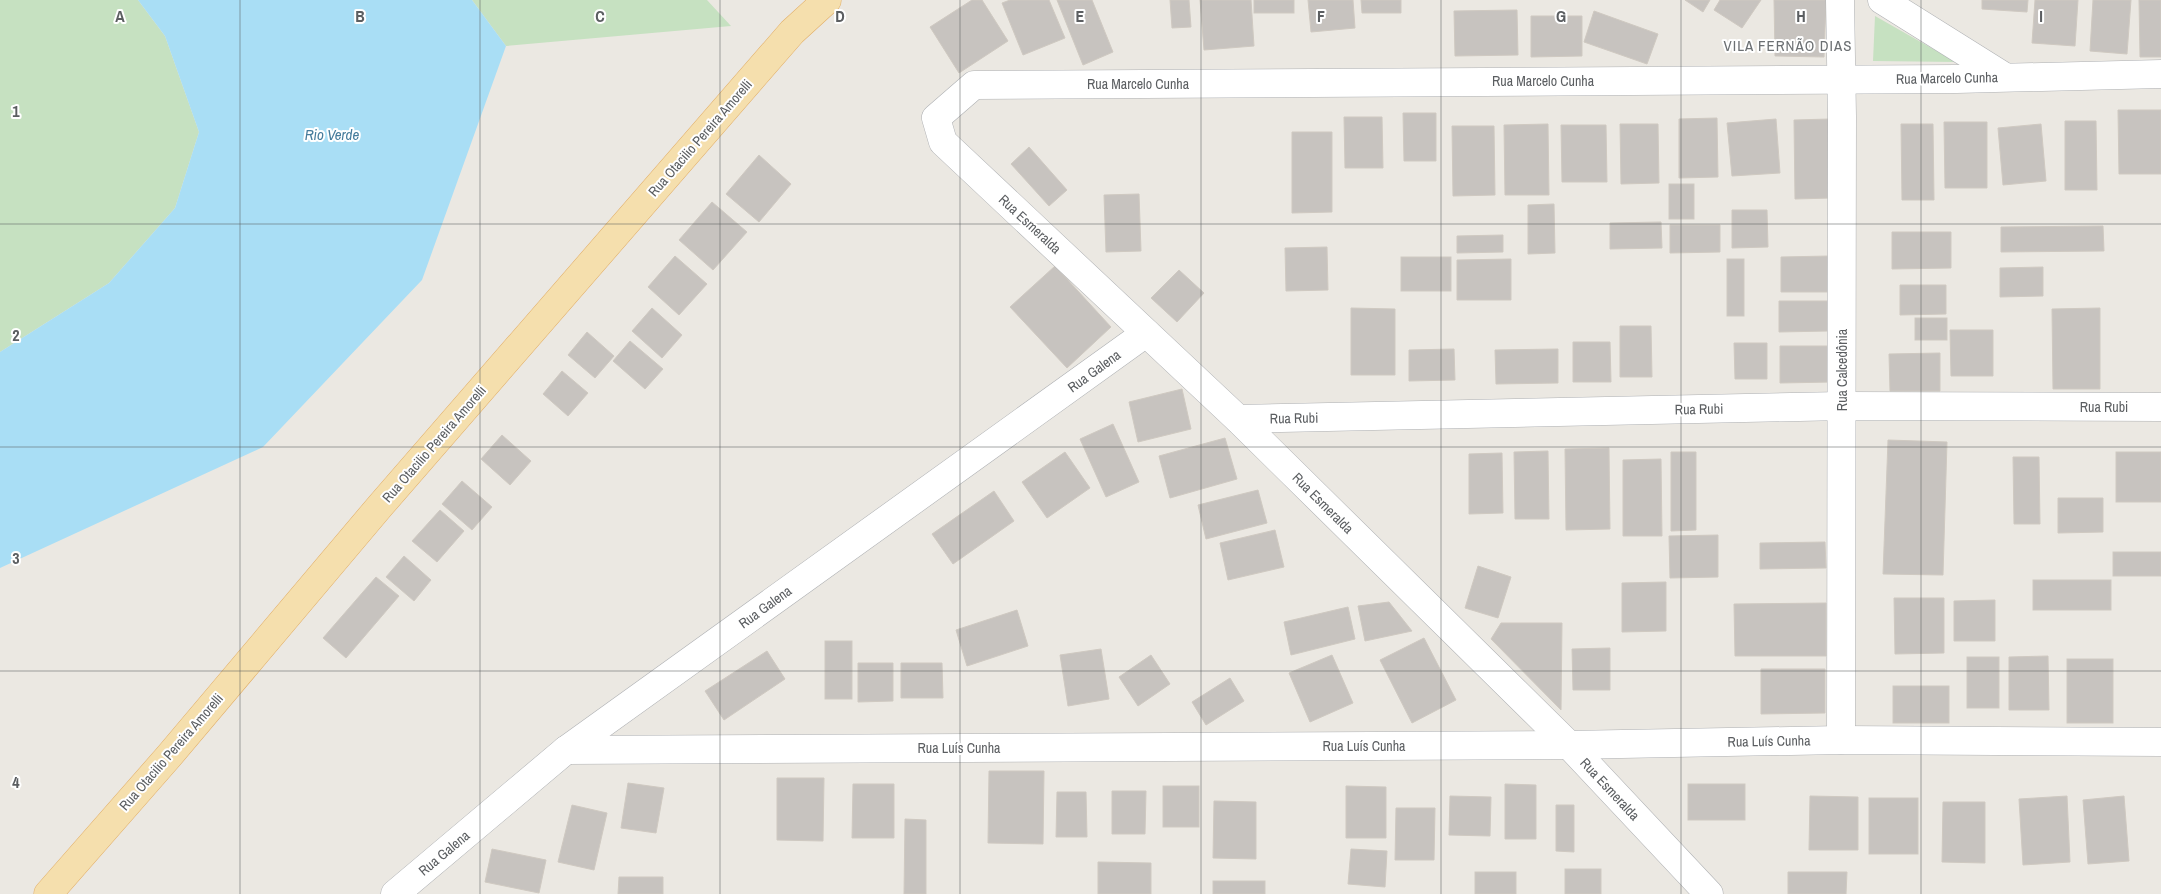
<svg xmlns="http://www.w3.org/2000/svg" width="2161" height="894" font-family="'Archivo Narrow',sans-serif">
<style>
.green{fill:#c6e1c1}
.water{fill:#a9def5}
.building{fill:#c7c3bf;stroke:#cfc9c1}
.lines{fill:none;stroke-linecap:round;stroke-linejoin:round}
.street-casing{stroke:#aeb0b3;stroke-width:29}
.primary-casing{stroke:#e1ad66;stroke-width:29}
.street{stroke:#fff;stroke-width:28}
.primary{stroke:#f5dfad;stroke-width:28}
.grid{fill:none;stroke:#5b5e61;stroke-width:1;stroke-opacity:0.55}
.labels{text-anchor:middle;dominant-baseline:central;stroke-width:4;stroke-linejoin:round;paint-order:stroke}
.street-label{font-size:14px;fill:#5b5e61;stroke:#fff}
.neighbourhood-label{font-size:15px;letter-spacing:1px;fill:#6c7073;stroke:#fff}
.water-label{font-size:15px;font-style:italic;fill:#467c9c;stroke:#fff}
.grid-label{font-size:16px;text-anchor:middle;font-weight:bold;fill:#5b5e61;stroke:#fff;stroke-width:4;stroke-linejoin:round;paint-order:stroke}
</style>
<rect width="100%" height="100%" fill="#ebe8e2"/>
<!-- green -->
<g class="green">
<polygon points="0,0 138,0 165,36 199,132 175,208 109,283 0,352"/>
<polygon points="472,0 707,0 731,26 506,46"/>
<polygon points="1875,16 1956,62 1873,61"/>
</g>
<!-- water -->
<polygon class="water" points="138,0 472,0 506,46 422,280 263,447 0,568 0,352 109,283 175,208 199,132 165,36"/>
<!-- building -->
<g class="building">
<polygon points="972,0 982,0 1008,41 959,73 930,27"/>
<polygon points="1010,0 1049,0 1065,38 1023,55 1002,3"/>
<polygon points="1057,0 1092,0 1113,52 1083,65"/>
<polygon points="1170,0 1189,0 1191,27 1172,28"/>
<polygon points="1200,0 1251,0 1254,46 1204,50"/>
<rect x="1254" y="0" width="40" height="13"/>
<polygon points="1308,0 1353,0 1355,28 1311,32"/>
<polygon points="1361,0 1401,0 1401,13 1362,13"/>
<polygon points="1685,0 1710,0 1703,12"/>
<polygon points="1720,0 1761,0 1742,28 1714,10"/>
<polygon points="1774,0 1826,0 1824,57 1775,56"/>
<polygon points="1982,0 2028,0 2027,12 1982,9"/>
<polygon points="2035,0 2078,0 2075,46 2032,43"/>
<polygon points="2093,0 2131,0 2127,54 2090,51"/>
<polygon points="2139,0 2161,0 2161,57 2140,57"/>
<polygon points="1517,10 1518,55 1455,56 1454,11"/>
<polygon points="1594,11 1658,34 1647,64 1584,42"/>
<polygon points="1531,16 1582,16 1582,56 1531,57"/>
<polygon points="2118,110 2161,110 2161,174 2119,174"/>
<polygon points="1403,113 1436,113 1436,161 1404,161"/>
<polygon points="1344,117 1382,117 1383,168 1345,168"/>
<polygon points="1717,118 1718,177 1679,178 1679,119"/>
<polygon points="1776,119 1780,173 1732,176 1727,123"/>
<polygon points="1830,119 1831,198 1795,199 1794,120"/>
<polygon points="2065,121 2096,121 2097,190 2065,190"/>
<polygon points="1944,122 1987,122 1987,188 1945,188"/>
<polygon points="1548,124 1549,195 1505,195 1504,125"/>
<polygon points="1620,124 1658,124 1659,183 1621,184"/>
<polygon points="1901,124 1933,124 1934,200 1902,200"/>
<polygon points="2041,124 2046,181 2003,185 1998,128"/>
<polygon points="1561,125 1606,125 1607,182 1562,182"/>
<polygon points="1452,126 1494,126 1495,195 1453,196"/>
<polygon points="1292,132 1332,132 1332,212 1292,213"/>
<polygon points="1029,147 1067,190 1049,206 1011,164"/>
<polygon points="759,155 791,184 759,222 726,194"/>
<rect x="1669" y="184" width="25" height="35"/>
<polygon points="1139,194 1141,251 1106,252 1104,195"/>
<polygon points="712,202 747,232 713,270 679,240"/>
<polygon points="1554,204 1555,253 1528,254 1528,205"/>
<polygon points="1732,210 1767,210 1768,247 1732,248"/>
<polygon points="1661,222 1662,248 1610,249 1610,223"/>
<polygon points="1670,225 1720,225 1720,252 1670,253"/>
<polygon points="2103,226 2104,251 2001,252 2001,227"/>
<polygon points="1892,232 1951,232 1951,268 1892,269"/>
<polygon points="1503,235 1503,252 1457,253 1457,236"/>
<polygon points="1327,247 1328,290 1286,291 1285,248"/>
<polygon points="675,256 707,284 679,315 648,287"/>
<polygon points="1829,256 1830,292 1781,292 1781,257"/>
<rect x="1401" y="257" width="50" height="34"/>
<polygon points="1511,259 1511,300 1457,300 1457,260"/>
<rect x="1727" y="259" width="17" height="57"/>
<polygon points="1055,266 1111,327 1067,368 1010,307"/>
<polygon points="2043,267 2043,296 2000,297 2000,268"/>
<polygon points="1179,270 1204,293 1177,322 1151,298"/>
<polygon points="1900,285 1946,285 1946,314 1900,315"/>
<polygon points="1779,301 1828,301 1828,331 1779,332"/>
<polygon points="652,308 682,335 662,358 632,331"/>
<polygon points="1351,308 1395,309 1395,375 1351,375"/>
<polygon points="2100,308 2100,389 2053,389 2052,309"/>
<rect x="1915" y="318" width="32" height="22"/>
<polygon points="1620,326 1651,326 1652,377 1620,377"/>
<polygon points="1950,330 1993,330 1993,376 1951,376"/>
<polygon points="587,332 614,356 595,378 568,355"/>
<polygon points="630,341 663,369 645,389 613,361"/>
<polygon points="1573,342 1610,342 1611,382 1573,382"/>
<polygon points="1734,343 1767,343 1767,379 1735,379"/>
<polygon points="1780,346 1832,346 1832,382 1780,383"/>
<polygon points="1454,349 1455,380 1409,381 1409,350"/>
<polygon points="1558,349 1558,383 1496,384 1495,350"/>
<polygon points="1940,353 1940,391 1890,391 1889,354"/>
<polygon points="562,371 588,393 568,416 543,394"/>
<polygon points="1182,389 1191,429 1138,442 1129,402"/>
<polygon points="1113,424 1139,482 1106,497 1080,439"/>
<polygon points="502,435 531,461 510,485 481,459"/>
<polygon points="1225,438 1237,479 1170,498 1159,456"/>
<polygon points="1888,440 1947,442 1943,575 1883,574"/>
<polygon points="1609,448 1610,529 1566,530 1565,449"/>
<polygon points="1548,451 1549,519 1515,519 1514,452"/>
<polygon points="1065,452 1090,488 1047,518 1022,482"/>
<polygon points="1671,452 1696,452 1696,530 1671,531"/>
<rect x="2116" y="452" width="45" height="50"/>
<polygon points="1502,453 1503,513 1469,514 1469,454"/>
<polygon points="2013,457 2039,457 2040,524 2014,524"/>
<polygon points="1661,459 1662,536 1623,536 1623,460"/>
<polygon points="462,481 492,507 472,530 442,504"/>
<polygon points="1258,490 1267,523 1206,539 1198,505"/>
<polygon points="994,491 1014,521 953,564 932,534"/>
<polygon points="2058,498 2103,498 2103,532 2058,533"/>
<polygon points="440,510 464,531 437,562 412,541"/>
<polygon points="1275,530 1284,567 1228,580 1220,543"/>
<polygon points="1718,535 1718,577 1670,578 1669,536"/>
<polygon points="1825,542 1826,568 1760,569 1760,543"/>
<rect x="2113" y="552" width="48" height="24"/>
<polygon points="404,556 431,580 414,601 386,577"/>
<polygon points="1478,566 1511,577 1498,618 1465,608"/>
<polygon points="376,577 399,596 346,658 323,638"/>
<rect x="2033" y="580" width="78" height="30"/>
<polygon points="1666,582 1666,631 1622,632 1622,583"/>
<polygon points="1894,598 1944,598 1944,653 1895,654"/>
<polygon points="1995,600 1995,641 1954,641 1954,601"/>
<polygon points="1389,602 1412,631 1365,641 1358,606"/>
<polygon points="1826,603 1826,656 1735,656 1734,604"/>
<polygon points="1348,607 1355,639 1291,655 1284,622"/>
<polygon points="1017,610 1028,646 967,666 956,630"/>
<polygon points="1501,623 1562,623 1561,710 1491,639"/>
<polygon points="1424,638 1456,700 1412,723 1380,660"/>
<rect x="825" y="641" width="27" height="58"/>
<polygon points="1610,648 1610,690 1573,690 1572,649"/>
<polygon points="1101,649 1109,699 1068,706 1060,655"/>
<polygon points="767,651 785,679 724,720 705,691"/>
<polygon points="1151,655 1170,684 1138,706 1119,677"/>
<polygon points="1332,655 1353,703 1310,722 1289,673"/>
<polygon points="2048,656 2049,710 2009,710 2009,657"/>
<rect x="1967" y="657" width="32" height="51"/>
<rect x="2067" y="659" width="46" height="64"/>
<polygon points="858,663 893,663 893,701 858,702"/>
<polygon points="901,663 942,663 943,698 901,698"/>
<polygon points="1761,669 1825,669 1825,713 1761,714"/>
<polygon points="1230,678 1244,701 1206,725 1192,702"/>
<rect x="1893" y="686" width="56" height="37"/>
<polygon points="989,771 1044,771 1043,844 988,843"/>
<polygon points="777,778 824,778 823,841 777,840"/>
<polygon points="628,783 664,788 656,833 621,828"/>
<polygon points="853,784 894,784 894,838 852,838"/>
<polygon points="1505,784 1536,785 1536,839 1505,839"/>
<rect x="1688" y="784" width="57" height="36"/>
<rect x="1163" y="786" width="36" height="41"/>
<polygon points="1346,786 1386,787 1386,838 1346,838"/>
<polygon points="1112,791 1146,791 1145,834 1112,834"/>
<polygon points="1057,792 1086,792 1087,837 1056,837"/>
<polygon points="1450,796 1491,797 1490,836 1449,835"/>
<polygon points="1810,796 1858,797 1858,850 1809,850"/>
<polygon points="2067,796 2070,862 2023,865 2019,799"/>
<polygon points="2124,796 2129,861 2088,864 2083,800"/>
<rect x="1869" y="798" width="49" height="56"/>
<polygon points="1214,801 1256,802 1256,859 1213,858"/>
<polygon points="1943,802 1985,802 1985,863 1942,862"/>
<polygon points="572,805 607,813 594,870 558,862"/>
<polygon points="1556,805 1574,805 1574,852 1556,851"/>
<polygon points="1396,808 1435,808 1434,860 1395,860"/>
<polygon points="905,819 926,820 926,894 904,894"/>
<polygon points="492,849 546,860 539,893 485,882"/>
<polygon points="1351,849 1387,851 1385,887 1348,884"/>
<polygon points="1098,862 1151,863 1151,894 1098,894"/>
<rect x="1565" y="869" width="36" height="25"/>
<rect x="1475" y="872" width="41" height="22"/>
<polygon points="1788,872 1847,872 1846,894 1788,894"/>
<polygon points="619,877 663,877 663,894 618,894"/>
<rect x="1213" y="881" width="52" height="13"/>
</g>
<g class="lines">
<!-- street casing -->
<g class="street-casing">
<g id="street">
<polyline points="1840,0 1842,116 1841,740"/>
<polyline points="1882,0 2005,77"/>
<polyline points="1238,419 1842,406 2161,407"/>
<polyline points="566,750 1569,745 1841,740 2161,742"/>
<polyline points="395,894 566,750 1146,333"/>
<polyline points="1709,894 1569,745 1238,419 943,142 936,118 974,85 1957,79 2161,74"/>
</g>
</g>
<!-- primary casing -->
<g class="primary-casing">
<polyline id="primary" points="48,894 169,756 380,506 792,32 827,0"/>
</g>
<!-- street -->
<use href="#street" class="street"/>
<!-- primary -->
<use href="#primary" class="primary"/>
</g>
<!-- grid -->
<path class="grid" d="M240,0v894M480,0v894M720,0v894M960,0v894M1201,0v894M1441,0v894M1681,0v894M1921,0v894M0,224h2161M0,447h2161M0,671h2161"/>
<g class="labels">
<!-- street labels -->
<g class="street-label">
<text transform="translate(1947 78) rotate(-1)">Rua Marcelo Cunha</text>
<text x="1543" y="81">Rua Marcelo Cunha</text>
<text x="1138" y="84">Rua Marcelo Cunha</text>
<text transform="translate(700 138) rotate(-49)">Rua Otacilio Pereira Amorelli</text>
<text transform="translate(1030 224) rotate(43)">Rua Esmeralda</text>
<text transform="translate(1842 370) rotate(-90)">Rua Calcedônia</text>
<text transform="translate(1094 371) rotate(-36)">Rua Galena</text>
<text x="2104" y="407">Rua Rubi</text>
<text transform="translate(1699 409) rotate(-1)">Rua Rubi</text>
<text transform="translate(1294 418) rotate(-1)">Rua Rubi</text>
<text transform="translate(434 444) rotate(-49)">Rua Otacilio Pereira Amorelli</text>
<text transform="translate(1323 503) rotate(45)">Rua Esmeralda</text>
<text transform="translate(765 607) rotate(-36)">Rua Galena</text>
<text transform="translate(1769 741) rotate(-1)">Rua Luís Cunha</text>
<text x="1364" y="746">Rua Luís Cunha</text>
<text x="959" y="748">Rua Luís Cunha</text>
<text transform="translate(171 752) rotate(-49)">Rua Otacilio Pereira Amorelli</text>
<text transform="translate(1610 789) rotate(47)">Rua Esmeralda</text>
<text transform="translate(444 853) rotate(-40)">Rua Galena</text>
</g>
<!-- neighbourhood labels -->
<g class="neighbourhood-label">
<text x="1788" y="45">VILA FERNÃO DIAS</text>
</g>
<!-- water labels -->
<g class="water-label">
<text x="332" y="134">Rio Verde</text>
</g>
</g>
<g class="grid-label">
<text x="120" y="22">A</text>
<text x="360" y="22">B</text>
<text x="600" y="22">C</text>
<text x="840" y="22">D</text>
<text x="1080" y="22">E</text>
<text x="1321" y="22">F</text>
<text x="1561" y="22">G</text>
<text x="1801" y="22">H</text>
<text x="2041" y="22">I</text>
<text x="16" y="117">1</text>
<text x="16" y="341">2</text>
<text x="16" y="564">3</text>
<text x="16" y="788">4</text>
</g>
</svg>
